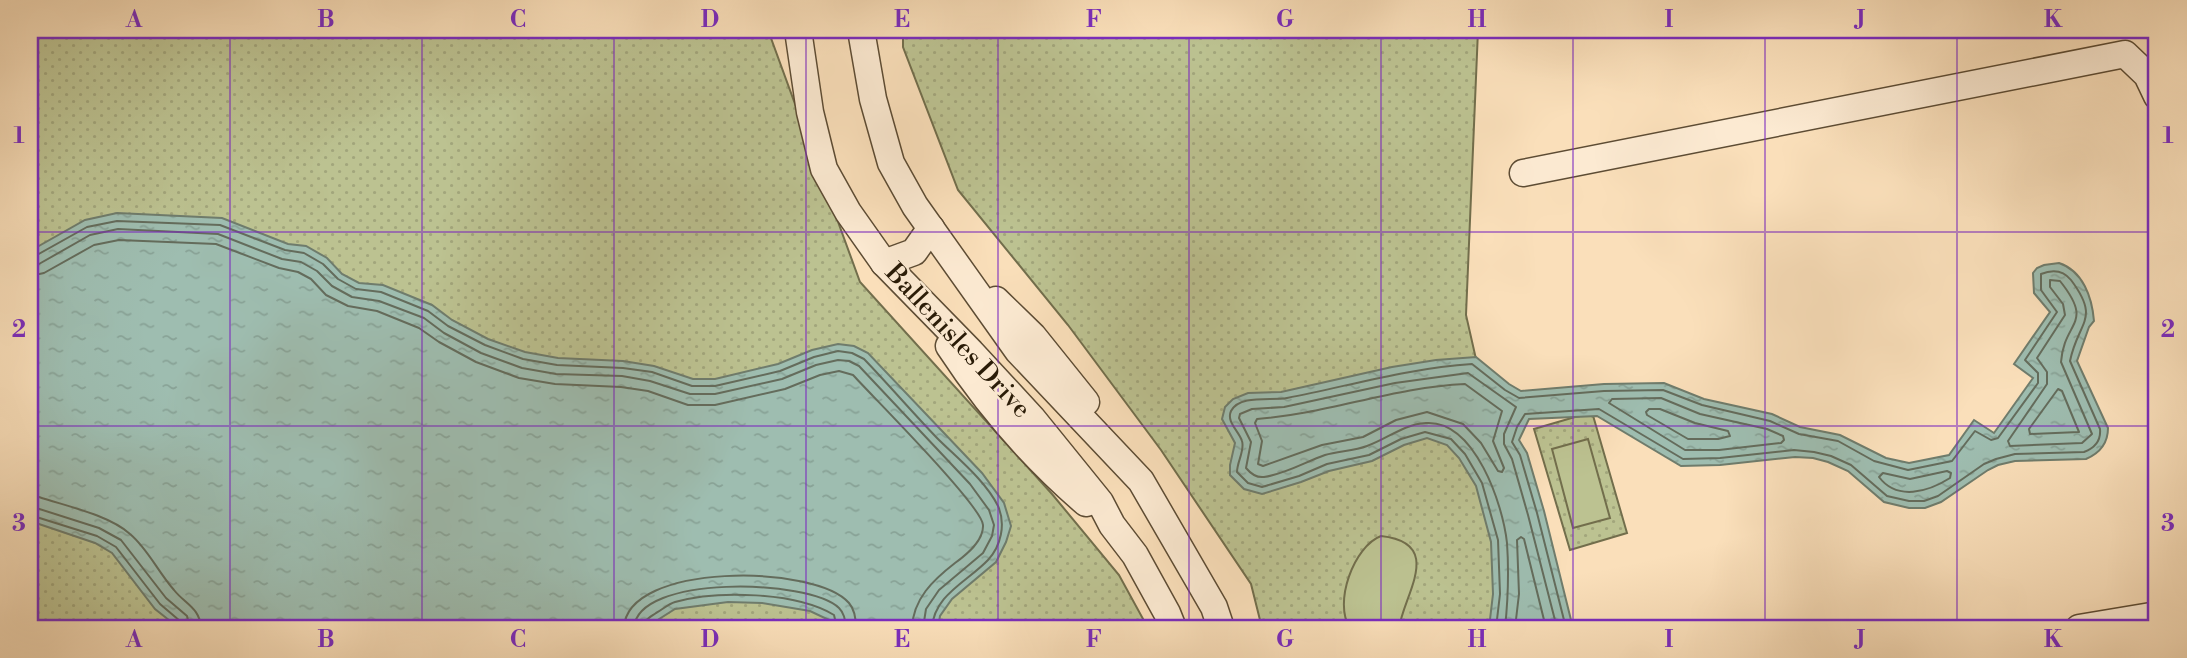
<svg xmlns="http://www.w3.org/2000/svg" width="2187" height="658" font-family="'Libre Bodoni',serif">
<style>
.grass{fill:url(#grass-dots);stroke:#726e4c;stroke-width:2}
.pitch{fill:#bcc291;stroke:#726e4c;stroke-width:2}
.water{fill:url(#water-ripples);stroke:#6f7c6c;stroke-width:2}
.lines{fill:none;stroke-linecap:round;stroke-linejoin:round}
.shore{stroke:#646c5c;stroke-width:2}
.minor-casing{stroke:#5d4c34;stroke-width:29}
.minor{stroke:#fcead2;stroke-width:26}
.grid{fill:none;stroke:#7b2cbf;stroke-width:2;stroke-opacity:0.55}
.labels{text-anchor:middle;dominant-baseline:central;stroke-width:5;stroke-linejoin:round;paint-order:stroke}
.street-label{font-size:26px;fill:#291b07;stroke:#fcead2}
.neatline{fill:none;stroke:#7b2cbf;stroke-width:2.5}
.grid-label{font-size:23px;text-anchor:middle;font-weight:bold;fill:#7b2cbf}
</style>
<defs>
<pattern id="grass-dots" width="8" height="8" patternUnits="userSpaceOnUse" patternTransform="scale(1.75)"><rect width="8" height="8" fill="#bcc291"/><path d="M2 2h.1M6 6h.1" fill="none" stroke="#a2a67c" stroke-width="1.8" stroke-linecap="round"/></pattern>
<pattern id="water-ripples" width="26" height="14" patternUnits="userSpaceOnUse" patternTransform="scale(1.75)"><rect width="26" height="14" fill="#9ebdb0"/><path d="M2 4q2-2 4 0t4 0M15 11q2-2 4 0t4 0" fill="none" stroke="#88a296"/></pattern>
</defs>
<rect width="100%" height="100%" fill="#fadfba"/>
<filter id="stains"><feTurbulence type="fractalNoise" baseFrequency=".00286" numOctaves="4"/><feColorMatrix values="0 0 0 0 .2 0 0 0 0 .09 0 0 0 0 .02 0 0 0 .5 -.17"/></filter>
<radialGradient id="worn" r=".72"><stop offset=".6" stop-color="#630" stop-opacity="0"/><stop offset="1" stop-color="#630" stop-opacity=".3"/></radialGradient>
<!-- grass -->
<g class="grass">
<polygon points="30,30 768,30 860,282 1052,494 1119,575 1148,628 30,628"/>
<polygon points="903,30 1478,30 1466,315 1537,628 1262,628 1251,584 1161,450 1068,325 958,190 903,47"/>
<polygon points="1592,412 1627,533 1570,550 1534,429"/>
</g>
<!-- pitch -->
<g class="pitch">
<polygon points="1588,439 1610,518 1573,528 1552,449"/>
<path d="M1381,536c64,7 23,58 18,92h-49c-17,-25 4,-82 31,-92z"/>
</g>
<!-- water -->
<g class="water">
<polygon points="117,213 222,218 288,244 306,246 327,258 342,274 359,283 383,285 432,305 452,320 488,339 525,352 558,358 623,361 654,366 693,379 715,379 778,364 812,350 838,344 854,346 868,353 982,473 1004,503 1011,526 1006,542 996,562 952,599 940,616 938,628 830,628 829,620 810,611 762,603 728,602 675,609 645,628 179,628 155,609 112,553 95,543 30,521 30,251 85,220"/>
<path d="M2059,263c24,8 33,34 35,58l-5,6 -12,34 31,67c0,15 -8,25 -22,31l-71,2 -17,4 -10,5 -47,32 -16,6h-16l-25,-6 -36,-31 -20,-9 -15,-4 -18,-1 -75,8 -39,1 -84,-50 -68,3 -10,21 8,13 17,58 29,117h-84l4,-34 -2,-52 -15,-56 -17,-28 -12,-13 -20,-7 -23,7 -32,16 -43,10 -28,11 -39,12 -18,-5 -14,-14v-10l5,-22 -13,-24 3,-12 8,-8 15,-6 33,-1 111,-25 44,-7 40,-3 33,27 12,7 83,-7 60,-1 40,16 68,15 28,13 40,8 46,23 23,5 40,-8 25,-35 20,13 39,-55 -19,-14 36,-52 -16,-19 -1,-20 4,-5 7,-3z"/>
</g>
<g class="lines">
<!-- shore -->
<g class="shore">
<path d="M30,256h5l52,-29 30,-6 103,4 65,25 19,3 19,11 15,15 18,10 25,3 47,19 20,15 37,19 38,14 34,6 66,3 29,4 40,14h23l65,-15 34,-14 24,-6 14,2 12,6c25,26 48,53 73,79 20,20 48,42 61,68 8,18 3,40 -10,54 -21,22 -54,35 -56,68"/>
<polyline points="30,265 39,264 90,235 118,229 218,234 282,259 301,262 317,271 332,286 352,297 379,301 424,318 444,333 481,353 522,368 556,374 622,376 650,381 690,394 715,394 782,379 816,365 838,360 849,361 859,366 970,484 989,510 994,525 992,536 983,553 939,590 926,609 923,628"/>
<path d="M30,276l14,-3 50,-28 25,-5 97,4 63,24 19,4 13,7 15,16 22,11 29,5 42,17 20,14 37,20 43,16 36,6 66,3 27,4 40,14h27l70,-16 35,-14 19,-4 14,4c20,22 129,131 130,150 1,16 -17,30 -28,38 -22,17 -42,36 -43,65"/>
<path d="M2050,280l10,1c35,44 4,39 1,81l31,72 -10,9 -72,3 -2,-5 39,-57v-12l-10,-14 28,-43 -2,-11 -13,-17z"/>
<path d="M1465,384l37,27 -9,30 11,27 -2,4 -4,-1 -17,-28 -18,-19 -36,-12 -31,8 -33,17 -41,8 -59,21 -5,-2 4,-23 -7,-18 2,-4c70,-5 137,-32 208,-35z"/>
<polygon points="2058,389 2062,391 2079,432 2030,434 2029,429"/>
<polygon points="1661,398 1700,414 1767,429 1783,436 1784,440 1781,443 1719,450 1685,450 1609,403 1612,399"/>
<polygon points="1649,409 1660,409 1695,423 1728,431 1730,436 1718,439 1688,439 1647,415 1646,412"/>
<path d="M1947,471l4,2 -1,5c-22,14 -53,23 -71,-1l4,-4 27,6z"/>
<path d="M30,496l9,1c27,9 70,18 91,37 18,15 28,38 44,56 11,14 26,18 27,38"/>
<polyline points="30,506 99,528 121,540 166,598 187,616 190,628"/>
<polyline points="30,515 97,536 116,547 160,604 180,621 182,628"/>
<path d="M624,628c2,-66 192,-64 225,-25 6,7 7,16 7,25"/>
<path d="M634,628c3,-54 175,-49 205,-20 6,6 6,13 7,20"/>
<path d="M643,628c1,-8 6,-10 13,-15 6,-3 12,-9 19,-11 42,-12 121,-10 159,13l3,13"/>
<path d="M1496,628l4,-34 -2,-54 -16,-57 -17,-29 -14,-15 -26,-7 -24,7 -32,16 -42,9 -28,12 -37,11 -14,-4 -11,-11c0,-10 8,-22 5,-31 -3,-10 -16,-19 -11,-30 9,-17 40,-10 56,-13 62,-12 122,-30 185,-34l33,26 14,8 85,-7 59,-1 39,15 68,16 29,13 39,7 36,20 34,9 44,-9 23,-30 16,9 7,-2 40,-55v-10l-13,-13 32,-48 -16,-22v-16c12,-5 22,-4 30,6 30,40 7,41 -1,81l30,68c1,11 -5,19 -16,23l-69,2 -19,5 -12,5 -46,32 -14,5h-15l-22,-5 -36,-31 -20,-9 -17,-4 -20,-2 -74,8 -37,1 -84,-50 -74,5 -8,13 -5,15 8,13 17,58 29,115"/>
<path d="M1505,628c3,-28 4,-56 2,-85 -4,-38 -32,-123 -81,-120 -22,1 -39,16 -59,23 -13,5 -29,5 -42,9 -20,7 -39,19 -61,22 -8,1 -13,-3 -18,-9l5,-26 -12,-24 1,-4 12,-5 32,-2 111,-24 73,-10 48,34 -12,27v10l8,15 16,56 29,113"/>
<polyline points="1515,628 1519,594 1517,540 1521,537 1524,539 1546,628"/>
</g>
<!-- minor casing -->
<g class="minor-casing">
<g id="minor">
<polyline points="798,30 810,112 824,169 848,212 884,263 971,352 1032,418 1100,502 1112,525 1135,555 1167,613 1173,628"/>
<polyline points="861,30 873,99 891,163 915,206 1018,351 1141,481 1214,607 1221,628"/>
<polyline points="1523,173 2125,54 2147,75 2157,96"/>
<polyline points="884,263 914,252 931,228"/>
<polyline points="996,300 1033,336 1086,402"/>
<path d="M949,346c38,58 84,112 137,157"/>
<polyline points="2079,628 2157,615"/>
</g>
</g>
<!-- minor -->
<use href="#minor" class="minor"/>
</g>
<!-- grid -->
<path class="grid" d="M230,30v598M422,30v598M614,30v598M806,30v598M998,30v598M1189,30v598M1381,30v598M1573,30v598M1765,30v598M1957,30v598M30,232h2127M30,426h2127"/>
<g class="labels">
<!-- street labels -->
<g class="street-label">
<text transform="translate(958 341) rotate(47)">Ballenisles Drive</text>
</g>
</g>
<!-- margin -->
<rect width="2187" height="658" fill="none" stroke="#fadfba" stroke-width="77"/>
<rect x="38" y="38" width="2110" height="582" class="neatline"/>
<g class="grid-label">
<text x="134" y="27">A</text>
<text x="326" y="27">B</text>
<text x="518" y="27">C</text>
<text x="710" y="27">D</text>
<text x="902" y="27">E</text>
<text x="1094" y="27">F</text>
<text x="1285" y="27">G</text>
<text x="1477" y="27">H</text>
<text x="1669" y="27">I</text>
<text x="1861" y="27">J</text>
<text x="2053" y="27">K</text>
<text x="19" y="143">1</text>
<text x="2168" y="143">1</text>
<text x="19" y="337">2</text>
<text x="2168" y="337">2</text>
<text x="19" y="531">3</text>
<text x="2168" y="531">3</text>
<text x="134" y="647">A</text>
<text x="326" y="647">B</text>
<text x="518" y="647">C</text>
<text x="710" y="647">D</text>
<text x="902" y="647">E</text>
<text x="1094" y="647">F</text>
<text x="1285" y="647">G</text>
<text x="1477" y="647">H</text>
<text x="1669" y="647">I</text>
<text x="1861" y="647">J</text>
<text x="2053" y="647">K</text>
</g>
<rect width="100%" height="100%" filter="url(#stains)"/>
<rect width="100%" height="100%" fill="url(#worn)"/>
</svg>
